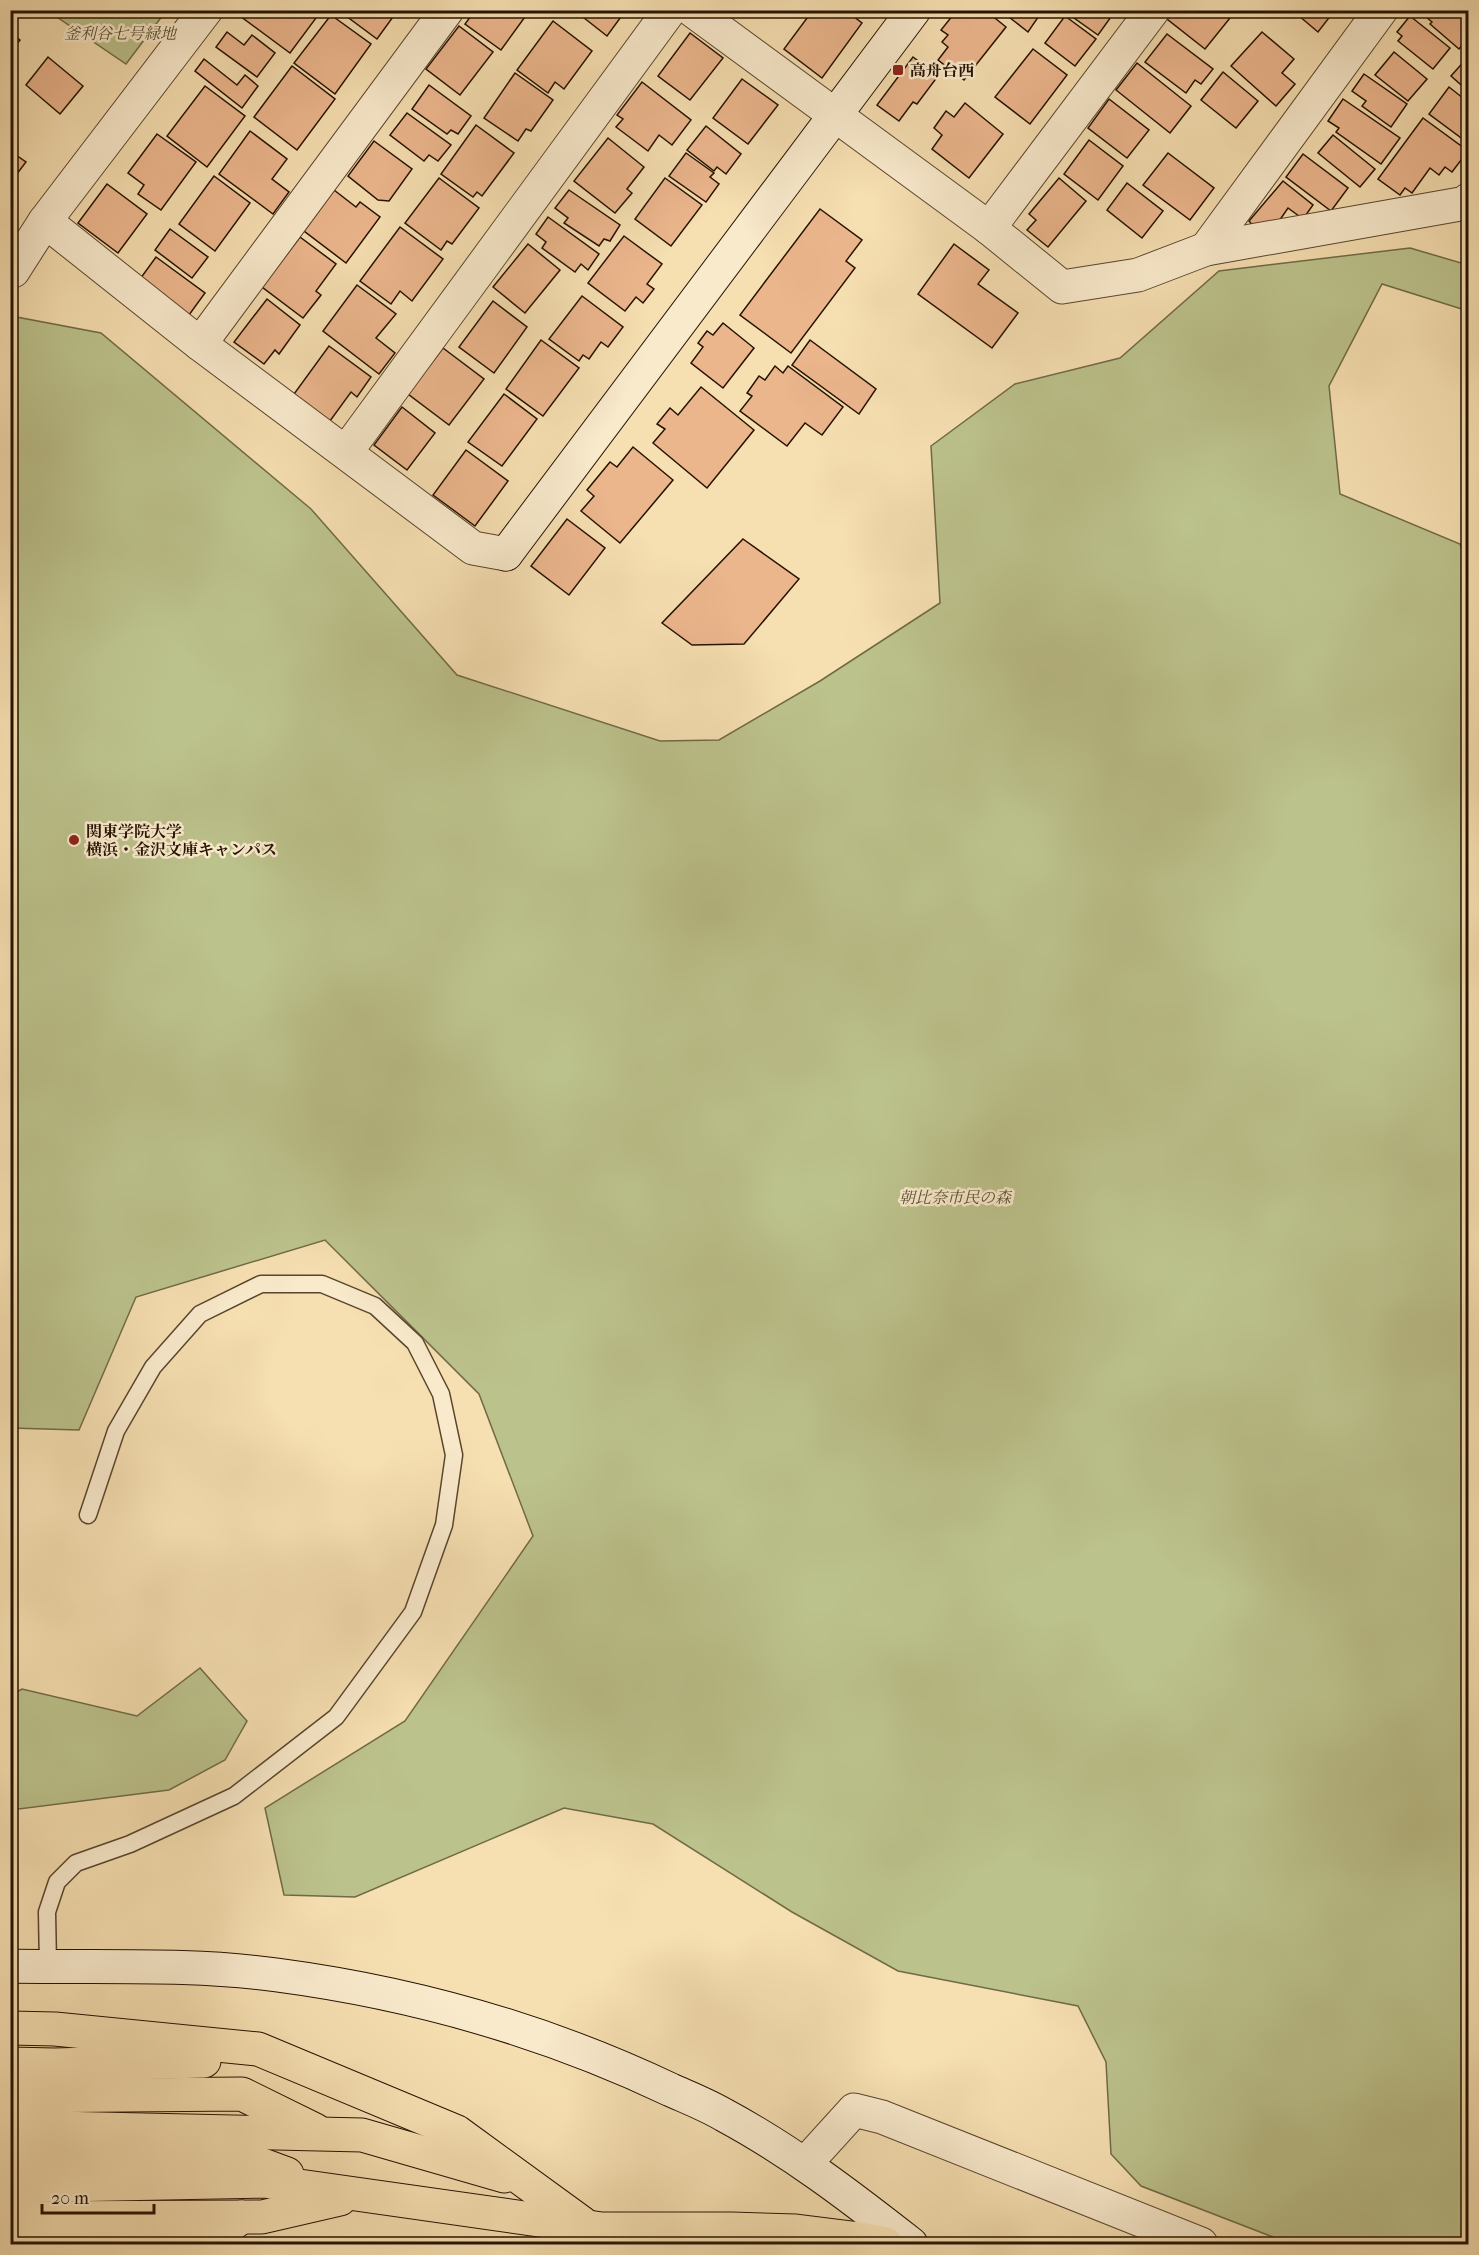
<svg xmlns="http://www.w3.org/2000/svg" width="1479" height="2255" font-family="'IM FELL French Canon','Noto Serif JP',serif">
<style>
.green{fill:#bcc28c;stroke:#706a46;stroke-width:1.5}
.building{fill:#ecb68d;stroke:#251201;stroke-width:1.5}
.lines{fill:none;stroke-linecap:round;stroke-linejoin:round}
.lane-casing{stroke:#59452d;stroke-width:19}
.street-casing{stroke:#59452d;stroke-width:35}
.secondary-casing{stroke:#251201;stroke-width:35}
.highway-casing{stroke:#251201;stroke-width:35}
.lane{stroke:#f9eacc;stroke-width:16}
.street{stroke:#f9eacc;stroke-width:33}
.secondary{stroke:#f9eacc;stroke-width:33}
.highway{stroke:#f6dfb1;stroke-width:33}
.poi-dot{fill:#8f2418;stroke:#f9eacc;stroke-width:2}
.labels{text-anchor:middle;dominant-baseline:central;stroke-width:5;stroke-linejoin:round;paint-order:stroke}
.park-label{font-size:16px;font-style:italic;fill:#5a5032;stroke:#f9eacc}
.poi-label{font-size:16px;font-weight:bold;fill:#251201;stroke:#f9eacc;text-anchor:start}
</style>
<rect width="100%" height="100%" fill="#f6dfb1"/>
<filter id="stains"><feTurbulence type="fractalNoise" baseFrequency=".00333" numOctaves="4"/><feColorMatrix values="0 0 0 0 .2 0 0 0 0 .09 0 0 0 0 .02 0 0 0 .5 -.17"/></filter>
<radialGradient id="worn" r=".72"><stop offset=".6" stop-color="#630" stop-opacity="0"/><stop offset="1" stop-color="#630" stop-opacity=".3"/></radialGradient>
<!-- green -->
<g class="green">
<polygon points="48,11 166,11 126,64"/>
<polygon points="1410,248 1468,265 1468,311 1382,284 1329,386 1340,494 1460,544 1468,565 1468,2244 1291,2244 1141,2186 1111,2154 1106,2062 1078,2006 898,1971 792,1912 653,1824 564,1808 355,1897 284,1895 265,1808 405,1721 533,1536 479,1394 325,1240 136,1297 79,1430 11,1428 11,316 101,333 311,509 457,675 660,741 719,740 820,681 940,603 931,446 1015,384 1120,358 1219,271"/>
<polygon points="200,1668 247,1721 225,1760 169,1790 11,1810 11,1695 22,1689 137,1716"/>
</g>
<!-- building -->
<g class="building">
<polygon points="244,10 314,10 319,14 290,53 240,16"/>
<polygon points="338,10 398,10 377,39"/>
<polygon points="469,10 530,10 501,50 465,24 471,16 467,13"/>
<polygon points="574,10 626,10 607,36"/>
<polygon points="813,10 845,10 862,23 822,78 784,49"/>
<polygon points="957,10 985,10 1006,27 964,80 938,60 948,47 942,42 948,35 941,30"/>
<polygon points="1000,10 1043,10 1028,32"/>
<polygon points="1069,10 1116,10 1098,35 1067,13"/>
<polygon points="1174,10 1231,10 1234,13 1205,49 1167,19"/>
<polygon points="1292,10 1335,10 1318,32"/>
<polygon points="1418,10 1468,10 1468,38 1459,49 1430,24 1432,22"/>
<polygon points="331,15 371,44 335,94 294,63"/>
<polygon points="1065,16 1096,39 1075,66 1045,43"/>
<polygon points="1410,16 1450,48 1433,69 1398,41 1402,36 1397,32"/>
<polygon points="553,21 592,51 564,89 555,82 548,93 517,70"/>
<polygon points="459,26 493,52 460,95 426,69"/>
<polygon points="10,32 20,40 11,51 16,54 10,61"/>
<polygon points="227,32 244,45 252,35 275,53 257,77 216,47"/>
<polygon points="1262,32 1294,59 1282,73 1295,84 1276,106 1231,66"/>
<polygon points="690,33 723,58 690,100 658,76"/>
<polygon points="1167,34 1213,69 1201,84 1195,80 1186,93 1145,62"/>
<polygon points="1033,49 1067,75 1030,124 995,97"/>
<polygon points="1394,52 1427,79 1408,101 1375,75"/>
<polygon points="48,57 83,86 60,114 26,85"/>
<polygon points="913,57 938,76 917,104 913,102 899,121 877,105"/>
<polygon points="1467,58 1468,59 1468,91 1451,76"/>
<polygon points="204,59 237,85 245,75 258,86 242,108 195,71"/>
<polygon points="1137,63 1191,106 1170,133 1116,90"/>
<polygon points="292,66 335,99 297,150 254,117"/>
<polygon points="1223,72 1258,101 1236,128 1201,100"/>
<polygon points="515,73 553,100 531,131 526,129 518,141 484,118"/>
<polygon points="1364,74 1407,104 1391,127 1362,106 1366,101 1352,91"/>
<polygon points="742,79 778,105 748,144 713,118"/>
<polygon points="642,82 691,120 672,145 659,135 648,151 616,127 623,119 617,115"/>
<polygon points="429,85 471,116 458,134 451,130 447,134 412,109"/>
<polygon points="205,86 245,116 207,167 167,136"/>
<polygon points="1449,87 1468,102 1468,143 1429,114"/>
<polygon points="1109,99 1149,130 1127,158 1088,128"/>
<polygon points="1343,99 1400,138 1381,164 1336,132 1339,128 1328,121"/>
<polygon points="965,103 1003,134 969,178 932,149 942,135 934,128 946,111 954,117"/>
<polygon points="407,113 451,145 438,161 429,155 424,161 390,135"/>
<polygon points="1423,118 1468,151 1452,172 1445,167 1439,175 1430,168 1412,193 1405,188 1400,195 1378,179"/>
<polygon points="476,125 514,153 482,196 477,192 473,197 441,174"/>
<polygon points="706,126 741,154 726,174 717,167 714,171 687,150"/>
<polygon points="250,131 287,159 272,179 289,192 273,214 219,174"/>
<polygon points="157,134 196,162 161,210 138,194 144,185 128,173"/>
<polygon points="1333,135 1375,169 1360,187 1318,153"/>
<polygon points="608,138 644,167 627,189 632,193 615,213 574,181"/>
<polygon points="1089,140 1123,166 1098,200 1064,174"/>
<polygon points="374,141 412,169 389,201 378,200 348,176"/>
<polygon points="10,151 26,162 10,183"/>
<polygon points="686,153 714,173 710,177 719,184 706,202 669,176"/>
<polygon points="1168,153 1214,188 1190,220 1143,185"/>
<polygon points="1303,154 1348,188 1331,211 1286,177"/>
<polygon points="214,176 250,203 215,251 179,224"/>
<polygon points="439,178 479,208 452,244 447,241 441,250 405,223"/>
<polygon points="665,178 702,205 671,246 635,219"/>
<polygon points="1059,178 1086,201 1048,247 1027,230 1036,220 1029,214"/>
<polygon points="1283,181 1313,205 1303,219 1288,208 1277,224 1255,228 1249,221"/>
<polygon points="1127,183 1163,211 1142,238 1107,210"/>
<polygon points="107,184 147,214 118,253 78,223"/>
<polygon points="334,190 356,207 360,202 380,217 346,263 304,231"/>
<polygon points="569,190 620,225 610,241 604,239 599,246 564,223 568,218 555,208"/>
<polygon points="820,209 862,240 846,261 855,268 791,353 740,315"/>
<polygon points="548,217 599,254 588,270 581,264 575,272 542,248 546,242 536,234"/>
<polygon points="400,227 443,259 412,301 400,291 391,304 360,281"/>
<polygon points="170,229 208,257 192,278 155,250"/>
<polygon points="624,236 662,264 647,284 654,289 643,303 636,297 625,311 588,283"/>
<polygon points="300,237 336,264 316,291 321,295 303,318 262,287"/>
<polygon points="528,244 560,270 525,313 493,287"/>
<polygon points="954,244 989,270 978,284 1018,313 992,348 918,294"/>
<polygon points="156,257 205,293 189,315 140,279"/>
<polygon points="357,285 396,314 376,338 395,353 379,374 323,331"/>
<polygon points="582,296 623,327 608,347 601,342 589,359 583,355 579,361 549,339"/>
<polygon points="267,299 300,325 279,354 275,350 264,364 234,342"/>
<polygon points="493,301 527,327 494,373 459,347"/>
<polygon points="723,323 754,348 723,388 691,363 703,347 698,343 707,331 713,335"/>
<polygon points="541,340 579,368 543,416 506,389"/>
<polygon points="810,340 876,389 859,414 792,365"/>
<polygon points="329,346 371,377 357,397 351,392 330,421 294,394"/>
<polygon points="443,348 484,379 449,425 408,394"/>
<polygon points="775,366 783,373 788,366 843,407 822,435 805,423 787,446 740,411 752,396 747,393 759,376 765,380"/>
<polygon points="701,387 754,430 707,488 653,443 665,429 657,424 670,408 678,415"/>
<polygon points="504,394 537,419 502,466 468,442"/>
<polygon points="402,407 435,433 407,470 374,445"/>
<polygon points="633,447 673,480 620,543 581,511 594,496 587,490 610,462 617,467"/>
<polygon points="466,450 508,481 475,526 433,495"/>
<polygon points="567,519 605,548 569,595 531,566"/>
<polygon points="743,539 799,579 744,644 692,645 662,623"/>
</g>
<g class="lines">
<!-- lane casing -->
<g class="lane-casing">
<polyline id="lane" points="48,1966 47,1912 57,1882 76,1863 130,1844 234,1796 336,1717 413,1612 444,1525 454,1455 441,1394 415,1343 375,1306 322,1284 261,1284 200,1314 153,1367 116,1431 88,1515"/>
</g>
<!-- street casing -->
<g class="street-casing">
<g id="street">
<polyline points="206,10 45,221 200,344 473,548 506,554"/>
<polyline points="692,10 989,228 1062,287 1138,275 1206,249 1466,203 1468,200"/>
<polyline points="989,228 1153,10"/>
<polyline points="1206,249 1381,10"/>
<polyline points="10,269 13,271 45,221"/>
<polyline points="200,344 447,10"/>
<polyline points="346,452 670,10"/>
<polyline points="805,2164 854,2110 882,2117 1201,2244"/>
</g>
</g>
<!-- secondary casing -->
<g class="secondary-casing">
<g id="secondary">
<polyline points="506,554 914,10"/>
<path d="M10,1966c90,2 178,-3 267,9 136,18 270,56 394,115 18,8 36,15 53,25 67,36 127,82 187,129"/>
</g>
</g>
<!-- highway casing -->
<g class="highway-casing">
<g id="highway">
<polyline points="10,2028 55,2029 258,2049 457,2132 582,2223"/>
<polyline points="10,2064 54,2065 204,2061"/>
<polyline points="10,2096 242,2094 315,2130"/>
<polyline points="10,2127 362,2135 504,2176"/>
<polyline points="10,2155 233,2154 287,2174"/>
<polyline points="10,2186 264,2181 602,2229 731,2229 796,2231 860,2239 886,2244"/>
<polyline points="10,2218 262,2217 340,2199"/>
<polyline points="13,2244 207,2244 241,2217"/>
</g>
</g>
<!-- lane -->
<use href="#lane" class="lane"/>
<!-- street -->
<use href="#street" class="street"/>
<!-- secondary -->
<use href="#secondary" class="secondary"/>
<!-- highway -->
<use href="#highway" class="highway"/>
</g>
<!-- markers -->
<g class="poi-dot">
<rect x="892" y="64" width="12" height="12" rx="3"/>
<circle cx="74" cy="840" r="6"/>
</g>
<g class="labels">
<!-- park labels -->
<g class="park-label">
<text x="120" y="33">釜利谷七号緑地</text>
<text x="955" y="1197">朝比奈市民の森</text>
</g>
<!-- poi labels -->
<g class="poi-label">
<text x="910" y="70">高舟台西</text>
<text x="86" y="831">関東学院大学<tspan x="86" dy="18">横浜・金沢文庫キャンパス</tspan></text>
</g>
</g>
<!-- margin -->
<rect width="1479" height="2255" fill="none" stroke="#f6dfb1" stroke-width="36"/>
<rect x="12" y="12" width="1455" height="2231" fill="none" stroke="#251201" stroke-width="3"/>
<rect x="18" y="18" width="1443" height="2219" fill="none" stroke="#251201" stroke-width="1.5"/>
<!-- scale -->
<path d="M42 2204v9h112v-9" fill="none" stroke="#251201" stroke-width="3"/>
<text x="51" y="2204" font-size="18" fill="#251201" stroke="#f9eacc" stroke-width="4.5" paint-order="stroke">20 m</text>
<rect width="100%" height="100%" filter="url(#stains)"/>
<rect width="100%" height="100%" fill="url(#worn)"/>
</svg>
